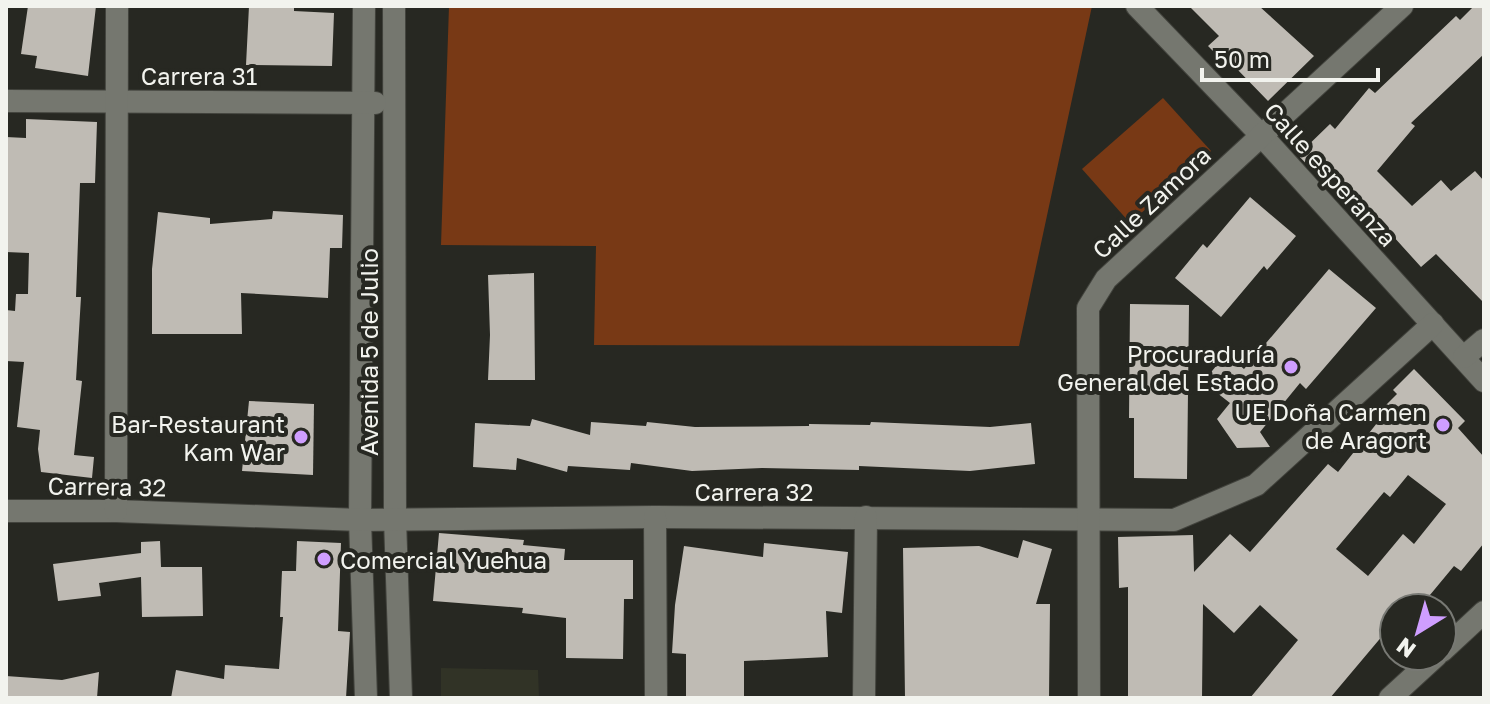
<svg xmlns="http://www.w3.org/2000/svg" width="1490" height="704" font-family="'Golos Text',sans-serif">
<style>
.built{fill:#313326}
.green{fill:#783915}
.building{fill:#bfbbb4;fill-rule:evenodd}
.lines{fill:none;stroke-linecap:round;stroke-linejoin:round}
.minor-casing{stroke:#42433d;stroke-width:24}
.minor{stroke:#75776f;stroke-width:22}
.poi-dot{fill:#cf9eff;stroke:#272822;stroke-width:3}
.labels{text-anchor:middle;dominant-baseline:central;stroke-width:8;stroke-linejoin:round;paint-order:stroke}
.street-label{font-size:24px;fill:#f2f3ee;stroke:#272822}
.poi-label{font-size:24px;fill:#f2f3ee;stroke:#272822;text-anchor:end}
</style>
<rect width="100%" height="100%" fill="#272822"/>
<!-- built -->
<polygon class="built" points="441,668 538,670 539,698 441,698"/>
<!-- green -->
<g class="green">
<polygon points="449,6 1092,6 1019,346 594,345 596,246 441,245"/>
<polygon points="1163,98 1211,151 1130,223 1082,169"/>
</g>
<!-- building -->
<g class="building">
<polygon points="28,6 96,6 88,76 35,68 37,56 21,54"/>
<polygon points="249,6 294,6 294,11 334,13 332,66 246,65"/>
<polygon points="1189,6 1259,6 1314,56 1268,101 1235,67 1232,70 1208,46 1219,36"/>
<polygon points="1474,6 1484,6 1484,54 1411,123 1415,126 1377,171 1412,206 1441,180 1451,191 1475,171 1484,181 1484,303 1436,254 1421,267 1383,225 1373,235 1298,155 1330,124 1335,129 1369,88 1375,93 1456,16 1460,20"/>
<polygon points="26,119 97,122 95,183 80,183 76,297 81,297 76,380 82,381 74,455 94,457 92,478 41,472 38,449 40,430 17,427 24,362 6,361 6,310 15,311 16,294 28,294 29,253 6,252 6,137 26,138"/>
<polygon points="1250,197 1296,236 1267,270 1264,266 1221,317 1175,278 1203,244 1207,248"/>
<polygon points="273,211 343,215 342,248 330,248 328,298 241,293 242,334 152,334 152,269 158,212 210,218 210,224 272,219"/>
<polygon points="1329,269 1376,308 1306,389 1300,383 1260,432 1270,447 1237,448 1217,419 1230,403 1203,382 1226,354 1244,369"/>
<polygon points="534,273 535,380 488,380 490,335 488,275"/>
<polygon points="1130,304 1189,305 1187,479 1134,478 1134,418 1129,418"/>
<path d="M1414,369l51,52 -7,7 26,29v86l-23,28 -7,-5 -34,41 -7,-7 -7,8h-12v14l-64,76h-80l48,-58 -38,-35 -26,28 -31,-29 -1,94h-74v-111l-9,1 -1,-51 75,-2 1,37 36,-38 20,18 78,-88 10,8 43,-54 -4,-4 20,-20 -4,-4zM1408,475l38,29 -32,40 -11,-10 -35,42 -32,-27 48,-57 6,5z"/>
<polygon points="249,401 314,404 313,475 242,471"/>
<polygon points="532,419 590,435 591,422 646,426 647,422 695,427 809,426 809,424 870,425 871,422 990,427 1031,423 1035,464 970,471 859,466 859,470 762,468 692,471 631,463 630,470 568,466 567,472 517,458 516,470 473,467 475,423 530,426"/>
<polygon points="439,533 524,540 523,545 565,549 564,560 633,560 633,599 624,599 623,659 566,658 566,618 522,613 523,608 433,601"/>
<polygon points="1023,540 1052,549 1036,604 1050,604 1049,698 905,698 903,548 979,546 1018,558"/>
<polygon points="160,541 161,567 202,567 203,616 142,617 141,577 99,583 101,596 58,601 53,564 141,553 141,542"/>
<polygon points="297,541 341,543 338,631 350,632 346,698 171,698 176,670 224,679 225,665 279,669 283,617 280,617 282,571 296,571"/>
<polygon points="764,543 848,552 842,613 826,611 828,657 744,661 744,698 686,698 686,654 672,653 675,605 684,546 763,557"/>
<polygon points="99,672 97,698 6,698 6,676 62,680"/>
</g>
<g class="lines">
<!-- minor casing -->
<g class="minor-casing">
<g id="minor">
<polyline points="364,6 360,520 366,698"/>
<polyline points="394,6 395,519 401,698"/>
<polyline points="1137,6 1261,135 1484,381"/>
<polyline points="6,101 375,103"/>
<polyline points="1464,357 1484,340"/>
<polyline points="6,511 116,511 360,520 655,517 1174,520 1256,485 1433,324"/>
<polyline points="116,511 117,6"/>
<polyline points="655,517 656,698"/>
<polyline points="1442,651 1484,612"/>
<polyline points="864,698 866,517"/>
<polyline points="1089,698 1088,308 1106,279 1402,6"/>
<polyline points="1390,698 1436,656"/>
</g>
</g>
<!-- minor -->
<use href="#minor" class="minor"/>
</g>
<!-- markers -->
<g class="poi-dot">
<circle cx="1291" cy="367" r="8"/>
<circle cx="1443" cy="425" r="8"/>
<circle cx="301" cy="437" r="8"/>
<circle cx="324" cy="559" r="8"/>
</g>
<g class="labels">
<!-- street labels -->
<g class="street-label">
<text x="199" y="75">Carrera 31</text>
<text transform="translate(1331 174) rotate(48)">Calle esperanza</text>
<text transform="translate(1151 202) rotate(-43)">Calle Zamora</text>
<text transform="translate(368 352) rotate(-90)">Avenida 5 de Julio</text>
<text transform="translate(107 486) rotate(1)">Carrera 32</text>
<text x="754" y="491">Carrera 32</text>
</g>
<!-- poi labels -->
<g class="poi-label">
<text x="1275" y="353">Procuraduría<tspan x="1275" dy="28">General del Estado</tspan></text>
<text x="1427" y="411">UE Doña Carmen<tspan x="1427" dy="28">de Aragort</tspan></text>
<text x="285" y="423">Bar-Restaurant<tspan x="285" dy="28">Kam War</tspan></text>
<text x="340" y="559" text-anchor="start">Comercial Yuehua</text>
</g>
</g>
<!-- border -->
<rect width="1490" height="704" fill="none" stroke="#f2f3ee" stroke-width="16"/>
<!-- north arrow -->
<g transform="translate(1418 632) rotate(217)"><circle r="38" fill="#272822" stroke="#787974" stroke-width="2"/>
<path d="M0-6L14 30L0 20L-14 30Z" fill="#cf9eff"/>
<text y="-12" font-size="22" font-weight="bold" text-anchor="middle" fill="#f2f3ee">N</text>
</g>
<!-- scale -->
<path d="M1202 68v12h176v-12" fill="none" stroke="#f2f3ee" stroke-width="4"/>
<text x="1214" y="68" font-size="24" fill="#f2f3ee" stroke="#272822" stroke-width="6" paint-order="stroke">50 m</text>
</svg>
